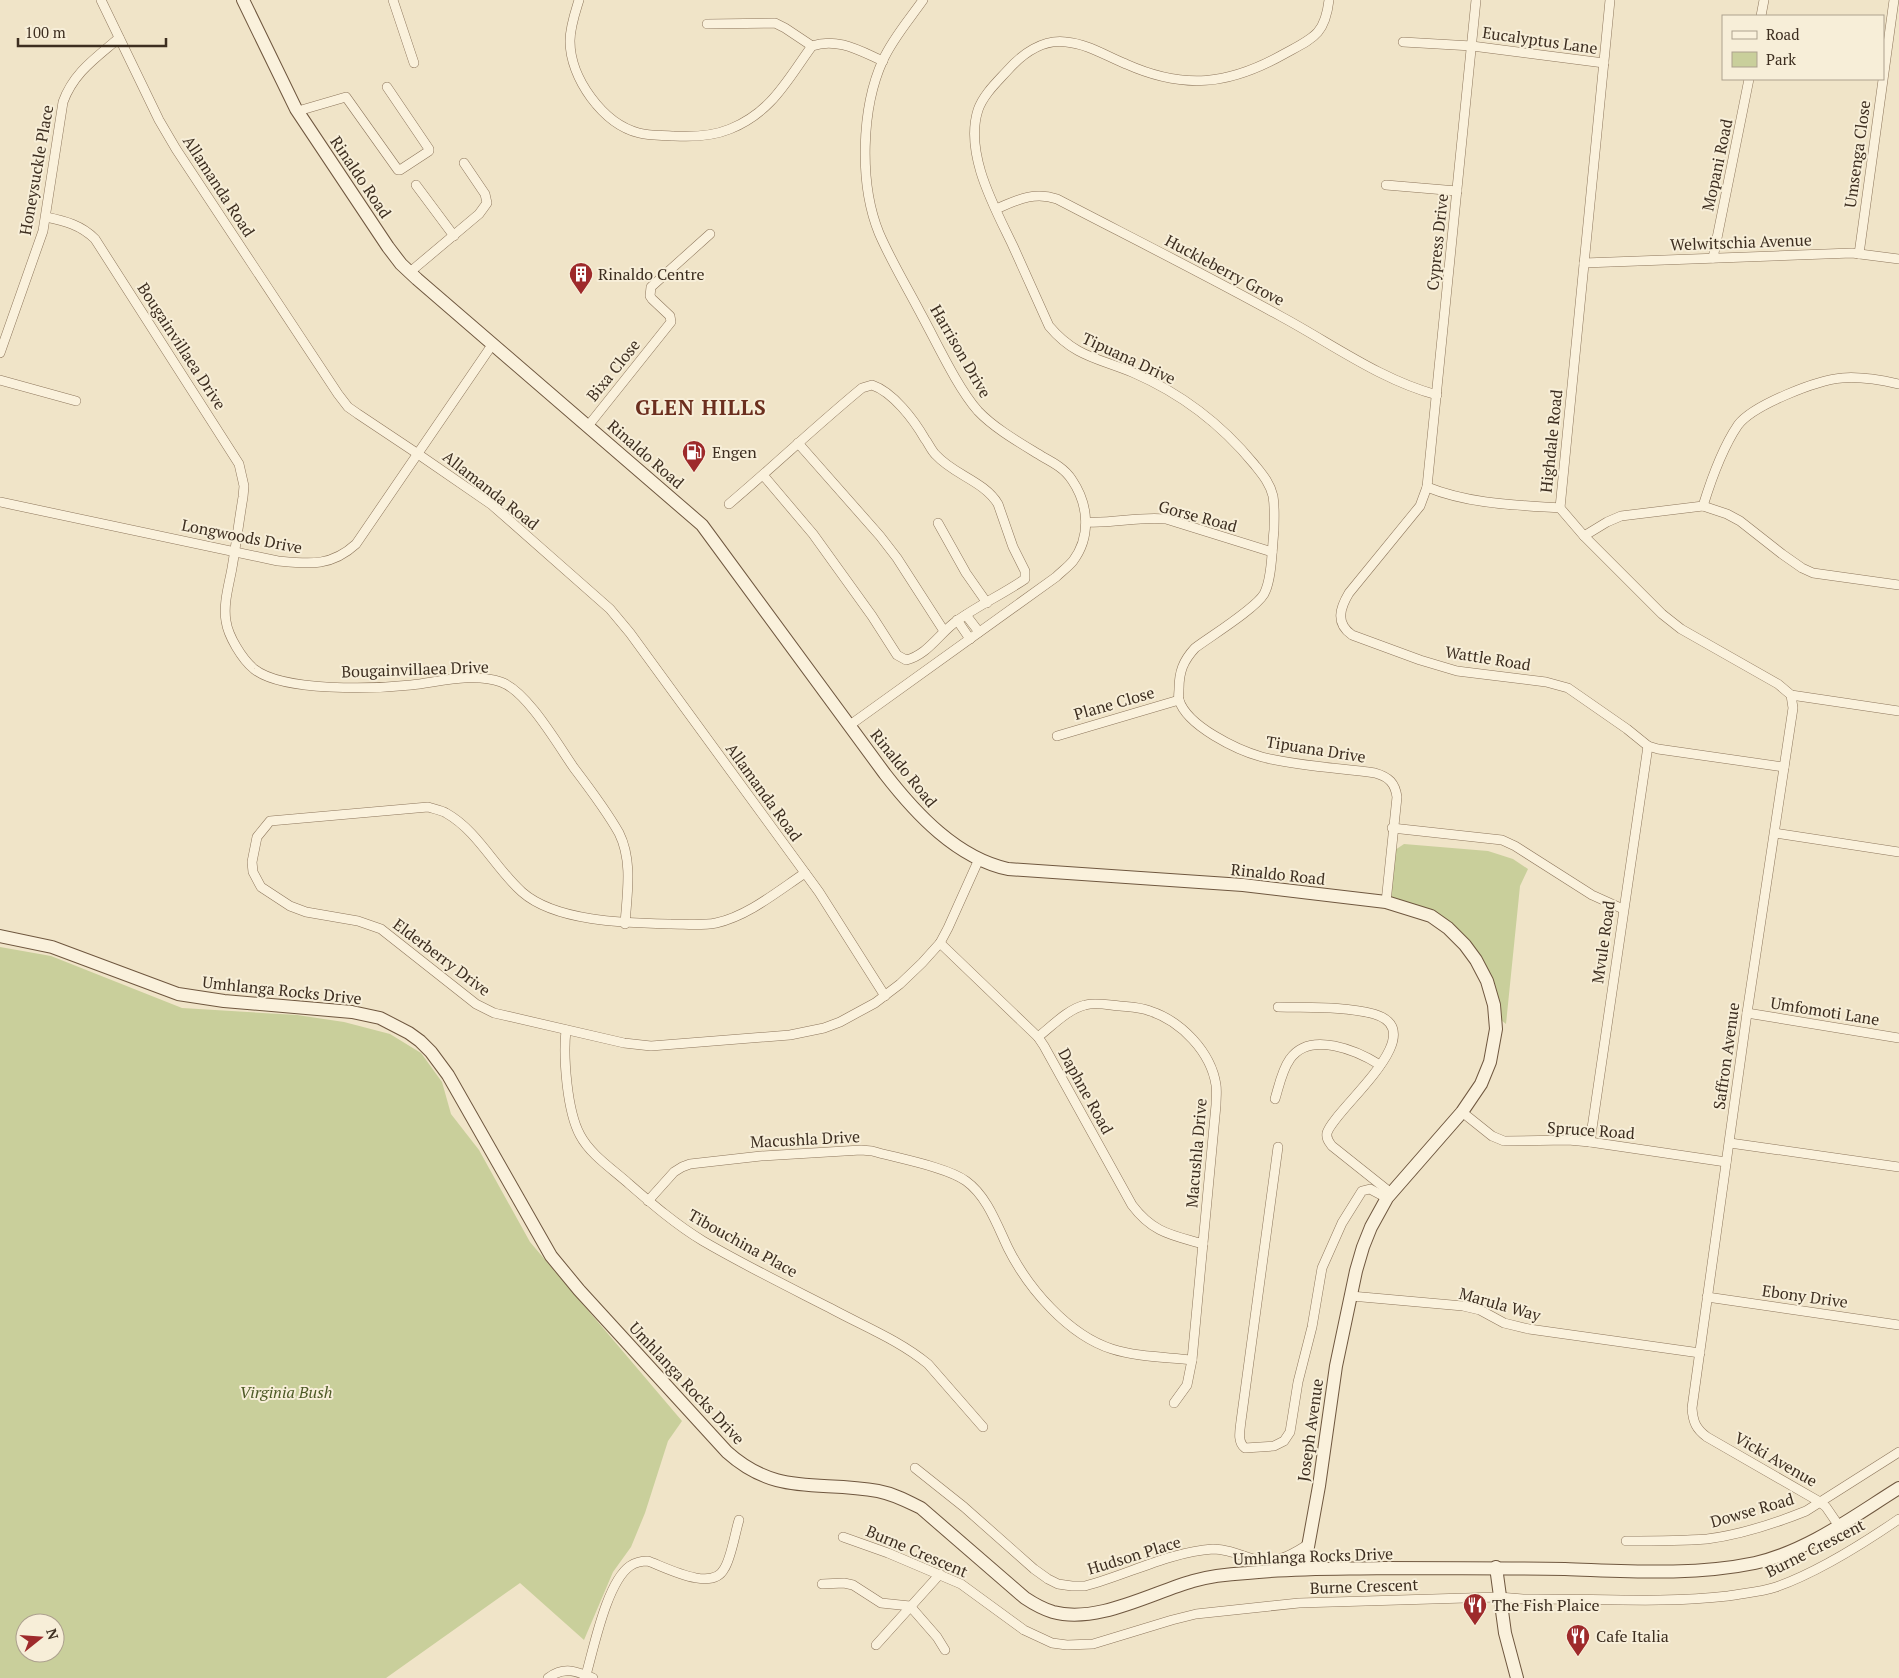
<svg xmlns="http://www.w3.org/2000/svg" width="1899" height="1678" font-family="'PT Serif',serif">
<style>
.green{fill:#c9cf9b;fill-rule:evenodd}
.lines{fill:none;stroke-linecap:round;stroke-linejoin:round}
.street-casing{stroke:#8d765c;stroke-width:10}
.secondary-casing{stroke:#6f573f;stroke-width:14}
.street{stroke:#faf1dc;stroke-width:9}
.secondary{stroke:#faf1dc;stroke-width:12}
.labels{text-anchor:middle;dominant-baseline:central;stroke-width:4;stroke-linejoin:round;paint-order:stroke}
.street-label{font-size:16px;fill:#3d2e20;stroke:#f7eed8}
.poi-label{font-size:16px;fill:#3d2e20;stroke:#f7eed8;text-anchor:start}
.park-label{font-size:16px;font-style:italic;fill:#4d5a26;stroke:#f7eed8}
.district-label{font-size:21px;font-weight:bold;letter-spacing:1px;fill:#6b2e1e;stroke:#f7eed8}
</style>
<rect width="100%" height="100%" fill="#f0e4c8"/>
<!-- green -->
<g class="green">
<polygon points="1404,844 1488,851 1513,859 1528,869 1520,886 1506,1024 1501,1020 1468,950 1428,914 1387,906 1395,850"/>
<path d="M0,947l51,9 131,52 115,7 47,7 46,12 31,19 21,29 9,32 28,36 51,92 152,179 -14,20 -23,72 -14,34 -18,25 -29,68 -64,-57 -134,95h-386zM25,1623h30v30h-30z"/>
</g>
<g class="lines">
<!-- street casing -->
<g class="street-casing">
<g id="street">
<polyline points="101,0 159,120 176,149 338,394 348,407 358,414 418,454 492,505 610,609 630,633 819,892 885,996"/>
<polyline points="393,0 414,63"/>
<path d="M579,0c-4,13 -9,27 -9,41 0,37 33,83 69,92 11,3 23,2 35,3 17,1 39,0 56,-7 42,-17 57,-49 82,-83 25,-9 48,5 71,15"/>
<path d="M1329,0c-4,35 -16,38 -45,54 -55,31 -100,36 -158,10 -20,-8 -38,-20 -60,-22 -23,-3 -44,12 -59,29 -10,11 -24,24 -29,39 -14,44 17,98 35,136 12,27 24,53 36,80 26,31 49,32 85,47 46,20 88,52 120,91 8,10 16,19 19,32 2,12 1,23 1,34 -2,18 -2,49 -10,64 -9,15 -53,42 -69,54 -12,13 -16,24 -16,41 0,3 -1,8 0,11 8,26 58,50 83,57 35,9 77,11 113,16 14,4 20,10 22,24l-11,105"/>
<path d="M1476,0l-49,487 -7,19 -71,87c-9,15 -14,30 3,42l68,25 37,11 89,11 22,6 59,41 21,17 10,3 126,18"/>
<polyline points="1610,0 1560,508 1584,536 1662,614 1681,629 1778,684 1791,695 1899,711"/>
<polyline points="1761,16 1764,0"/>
<polyline points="707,24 775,23 785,28 812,46"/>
<polyline points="1403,42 1472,46 1604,63"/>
<polyline points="298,111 346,97 398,170 400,170 429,151 429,149 387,87"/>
<polyline points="416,185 454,236"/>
<polyline points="1386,185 1457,191"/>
<path d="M996,209c21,-9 38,-18 61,-10 75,39 151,77 225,118 50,27 99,63 155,78"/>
<path d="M46,217c19,4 35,8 49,22l144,225 5,22 -1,11c-4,24 -7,48 -11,71 -3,17 -9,36 -6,53 2,15 16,38 28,48 29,23 120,20 157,16 28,-3 62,-13 90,-3 26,9 57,63 73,86 16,21 32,42 45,65 14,28 8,61 6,91"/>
<polyline points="1859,254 1894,0"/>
<polyline points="1713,258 1749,79"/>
<polyline points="1584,263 1852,253 1899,259"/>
<polyline points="410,272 479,214 487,203 485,194 464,163"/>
<path d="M0,353l43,-122 20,-129c11,-30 33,-44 56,-64"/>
<polyline points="0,380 76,401"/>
<polyline points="588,426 671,322 670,316 652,299 650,296 651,287 710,234"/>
<polyline points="798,443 880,536 897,558 944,631"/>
<path d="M1427,487c42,17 88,18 133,21"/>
<path d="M0,502l278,59c31,3 53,6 78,-17l136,-199"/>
<path d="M729,504c45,-38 88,-79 133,-116l10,-3c21,7 42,35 53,54 4,5 6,11 11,16 18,20 48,26 62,49l15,43 12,24v8c-22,15 -46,26 -67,41 -18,12 -30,35 -52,40l-9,-5 -25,-39 -59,-82 -50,-59"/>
<path d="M1703,506c8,-26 20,-59 35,-81 15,-20 79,-45 104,-47 19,-2 39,2 57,6"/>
<path d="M1086,522c27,2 53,-6 80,-3l106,33"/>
<polyline points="938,523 966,573 987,603"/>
<polyline points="1584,536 1607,522 1621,516 1703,506 1727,514 1740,521 1782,554 1802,568 1813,573 1899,585"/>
<polyline points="966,615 979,632"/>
<polyline points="957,620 970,639"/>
<path d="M1791,695l2,13 -46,305 -55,395c1,14 4,21 15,29l113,65 6,5 13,19"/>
<path d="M850,725l206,-148c5,-5 12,-10 17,-16 18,-24 16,-56 -1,-81 -7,-11 -18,-17 -29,-23 -21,-13 -48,-28 -65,-46 -21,-24 -41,-68 -57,-97 -14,-27 -30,-53 -42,-81 -20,-49 -18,-125 4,-173 10,-22 26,-40 40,-60"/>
<polyline points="1057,736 1179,700"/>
<polyline points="1392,828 1502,840 1515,846 1592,895 1623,909"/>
<polyline points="1775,833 1899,852"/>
<path d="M805,873c-27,18 -57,43 -89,50 -15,3 -31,1 -45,1 -44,-1 -115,-2 -149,-32 -27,-24 -44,-61 -76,-79 -5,-3 -12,-4 -18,-6l-158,14 -13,16 -5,25 1,10 8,15 29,19 16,6 52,9 23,8 95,75 18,9 130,30 27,3 139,-11 34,-7 16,-6 35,-19 25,-19 22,-21 18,-20 8,-15 31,-69"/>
<path d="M940,943l98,94 6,9 88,159c21,28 40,30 71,39"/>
<path d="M1278,1007c31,1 66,-1 96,7 61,18 -40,95 -47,119 -1,6 2,9 5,13l59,47"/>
<polyline points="1747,1013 1899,1038"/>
<path d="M566,1030c-3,27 1,81 14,105 10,19 31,33 48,48 23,20 47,41 75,58 41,24 84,45 127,67 33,18 69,32 98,56l55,63"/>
<path d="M1038,1037c14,-11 30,-28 47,-32 11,-3 23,0 35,1 10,1 20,1 30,5 31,10 61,41 66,74 1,6 0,13 0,20l-24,255 -5,25 -13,18"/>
<path d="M1275,1099c4,-13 7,-29 15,-40 20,-29 68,-8 90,6"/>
<polyline points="1462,1112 1492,1136 1504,1141 1568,1140 1590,1142 1726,1162"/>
<polyline points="1590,1142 1648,746"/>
<polyline points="1730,1143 1899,1167"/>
<path d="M1278,1147l-37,274c-1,9 -4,21 4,27l29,-2 10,-5 6,-9 8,-50 14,-55 10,-59 20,-45 20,-32 8,-2 17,9"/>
<path d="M648,1201l26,-29 8,-5 8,-3 71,-8 100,-6 11,1c24,7 75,16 94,30 21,15 31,44 42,67 20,40 60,87 104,101 25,8 54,8 80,11"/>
<polyline points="1351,1296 1463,1306 1480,1310 1504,1323 1529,1329 1700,1353"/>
<polyline points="1707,1297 1899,1325"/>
<path d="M915,1468l49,39 70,62 14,10 10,5 14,2h13c42,-11 84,-34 128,-37 12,0 23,4 34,8 24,9 40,1 60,-12"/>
<path d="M843,1537l45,16 73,31 63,46 28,13 15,2 26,-1 79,-24 24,-6 103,-11 200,-6 24,2c68,-1 137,5 205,-3 16,-3 33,-4 48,-9 40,-14 88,-44 123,-68"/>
<path d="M1626,1541c27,0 54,0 81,-2 32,-4 69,-16 99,-28l93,-59"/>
<polyline points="822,1584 844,1583 853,1585 881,1603 910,1606 937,1637 945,1650"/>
<polyline points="876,1645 940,1574"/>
<path d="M586,1675c8,-28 21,-93 44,-109 6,-4 12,-5 18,-5 19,7 64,31 76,8 7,-10 11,-36 15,-49"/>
<path d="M548,1678c16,-12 28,-7 45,0"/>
</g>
</g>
<!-- secondary casing -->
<g class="secondary-casing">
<g id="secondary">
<path d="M243,0l53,109 92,138 13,17 16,15 285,246 183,249c31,40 72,84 123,95l235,16 143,17 45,14 17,12 17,17 11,15 11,21 7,24 2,24 -6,33 -9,22 -19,28 -75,86 -16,29 -8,20 -7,24 -20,95 -17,120 -15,83"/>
<path d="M0,936l52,11 126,47 46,7 128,11 28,6 29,15 11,8 11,11 17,23 103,181 28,34 148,162c50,45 92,28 151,39 16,3 29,10 43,17l104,90c9,6 18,11 28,14 44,12 98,-19 140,-31 17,-5 36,-7 54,-8 45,-5 91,-4 136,-5 61,0 121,0 182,1 62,2 128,7 190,-6 53,-12 99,-47 144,-75"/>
<polyline points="1496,1567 1505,1633 1517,1678"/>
</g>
</g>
<!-- street -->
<use href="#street" class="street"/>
<!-- secondary -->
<use href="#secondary" class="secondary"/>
</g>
<!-- icons -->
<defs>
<g id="building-pin" transform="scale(1.25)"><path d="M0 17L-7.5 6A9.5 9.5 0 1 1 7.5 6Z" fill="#9e2a2b" stroke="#f7eed8"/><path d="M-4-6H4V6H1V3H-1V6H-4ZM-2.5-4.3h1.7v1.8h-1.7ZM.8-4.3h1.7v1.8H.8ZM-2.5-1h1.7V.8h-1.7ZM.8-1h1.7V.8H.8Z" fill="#fff"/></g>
<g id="fuel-pin" transform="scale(1.25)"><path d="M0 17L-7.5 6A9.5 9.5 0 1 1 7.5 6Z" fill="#9e2a2b" stroke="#f7eed8"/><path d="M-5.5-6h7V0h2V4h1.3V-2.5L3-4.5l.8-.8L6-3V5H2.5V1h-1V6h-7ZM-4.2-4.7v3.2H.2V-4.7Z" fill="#fff"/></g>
<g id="restaurant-pin" transform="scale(1.25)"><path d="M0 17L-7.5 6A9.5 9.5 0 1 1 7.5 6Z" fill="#9e2a2b" stroke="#f7eed8"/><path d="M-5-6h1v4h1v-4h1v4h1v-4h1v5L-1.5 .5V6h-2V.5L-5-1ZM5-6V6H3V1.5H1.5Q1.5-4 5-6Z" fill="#fff"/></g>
</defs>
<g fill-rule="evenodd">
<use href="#building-pin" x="581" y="274"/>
<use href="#fuel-pin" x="694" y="452"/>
<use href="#restaurant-pin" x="1475" y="1605"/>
<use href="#restaurant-pin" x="1578" y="1636"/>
</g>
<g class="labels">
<!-- street labels -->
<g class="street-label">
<text transform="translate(1540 40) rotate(8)">Eucalyptus Lane</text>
<text transform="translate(1857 154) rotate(-82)">Umsenga Close</text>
<text transform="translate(1717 165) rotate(-78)">Mopani Road</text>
<text transform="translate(36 170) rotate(-80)">Honeysuckle Place</text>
<text transform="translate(361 177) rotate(56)">Rinaldo Road</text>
<text transform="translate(219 186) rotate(57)">Allamanda Road</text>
<text transform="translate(1437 242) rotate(-84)">Cypress Drive</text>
<text transform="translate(1741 242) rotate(-2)">Welwitschia Avenue</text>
<text transform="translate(1225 270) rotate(28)">Huckleberry Grove</text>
<text transform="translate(182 346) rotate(57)">Bougainvillaea Drive</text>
<text transform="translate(961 351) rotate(60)">Harrison Drive</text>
<text transform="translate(1129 358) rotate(25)">Tipuana Drive</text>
<text transform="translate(613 370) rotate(-51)">Bixa Close</text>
<text transform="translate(1551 441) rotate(-84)">Highdale Road</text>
<text transform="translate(646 454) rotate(41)">Rinaldo Road</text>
<text transform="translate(491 490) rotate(38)">Allamanda Road</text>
<text transform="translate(1198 516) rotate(15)">Gorse Road</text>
<text transform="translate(242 536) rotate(11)">Longwoods Drive</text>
<text transform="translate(1488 658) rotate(9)">Wattle Road</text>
<text transform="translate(415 669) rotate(-2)">Bougainvillaea Drive</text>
<text transform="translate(1114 703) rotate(-16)">Plane Close</text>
<text transform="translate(1316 749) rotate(9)">Tipuana Drive</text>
<text transform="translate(904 768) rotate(51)">Rinaldo Road</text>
<text transform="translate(764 792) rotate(54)">Allamanda Road</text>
<text transform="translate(1278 874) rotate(6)">Rinaldo Road</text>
<text transform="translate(1603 942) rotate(-82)">Mvule Road</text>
<text transform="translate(442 957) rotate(37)">Elderberry Drive</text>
<text transform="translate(282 990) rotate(6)">Umhlanga Rocks Drive</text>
<text transform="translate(1825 1011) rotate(9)">Umfomoti Lane</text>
<text transform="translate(1726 1056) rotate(-82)">Saffron Avenue</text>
<text transform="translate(1086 1091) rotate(61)">Daphne Road</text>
<text transform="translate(1591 1130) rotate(4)">Spruce Road</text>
<text transform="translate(805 1139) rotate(-3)">Macushla Drive</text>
<text transform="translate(1196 1153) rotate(-85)">Macushla Drive</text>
<text transform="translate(743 1243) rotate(29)">Tibouchina Place</text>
<text transform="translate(1805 1296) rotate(8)">Ebony Drive</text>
<text transform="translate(1500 1304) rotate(16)">Marula Way</text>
<text transform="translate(687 1383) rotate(47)">Umhlanga Rocks Drive</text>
<text transform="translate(1310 1430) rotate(-82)">Joseph Avenue</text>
<text transform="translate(1776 1459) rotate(30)">Vicki Avenue</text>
<text transform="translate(1752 1510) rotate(-16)">Dowse Road</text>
<text transform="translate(1815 1548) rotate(-27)">Burne Crescent</text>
<text transform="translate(917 1551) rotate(23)">Burne Crescent</text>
<text transform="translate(1134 1555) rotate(-17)">Hudson Place</text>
<text transform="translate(1313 1556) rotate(-2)">Umhlanga Rocks Drive</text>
<text transform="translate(1364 1586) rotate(-2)">Burne Crescent</text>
</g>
<!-- poi labels -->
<g class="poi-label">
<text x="598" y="274">Rinaldo Centre</text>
<text x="712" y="452">Engen</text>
<text x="1492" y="1605">The Fish Plaice</text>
<text x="1596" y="1636">Cafe Italia</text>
</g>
<!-- park labels -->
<g class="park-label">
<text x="286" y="1392">Virginia Bush</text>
</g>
<!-- district labels -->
<g class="district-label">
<text x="701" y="407">GLEN HILLS</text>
</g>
</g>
<!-- legend -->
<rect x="1722" y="15" width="162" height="65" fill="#f7eed8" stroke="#ada18e"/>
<rect x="1732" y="31" width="25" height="8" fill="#faf1dc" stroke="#ada18e"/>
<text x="1766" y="40" font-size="15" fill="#3d2e20">Road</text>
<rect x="1732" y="52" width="25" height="15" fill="#c9cf9b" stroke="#ada18e"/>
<text x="1766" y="65" font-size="15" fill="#3d2e20">Park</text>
<!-- north arrow -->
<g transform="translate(40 1638) rotate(73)"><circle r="24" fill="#f7eed8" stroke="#ada18e"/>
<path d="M0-4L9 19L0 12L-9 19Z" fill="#9e2a2b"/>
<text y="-8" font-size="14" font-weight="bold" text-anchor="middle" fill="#3d2e20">N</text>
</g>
<!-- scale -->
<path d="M18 38v8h148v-8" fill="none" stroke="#3d2e20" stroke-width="2.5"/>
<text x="25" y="38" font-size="15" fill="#3d2e20" stroke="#f7eed8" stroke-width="4" paint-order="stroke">100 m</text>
</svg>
